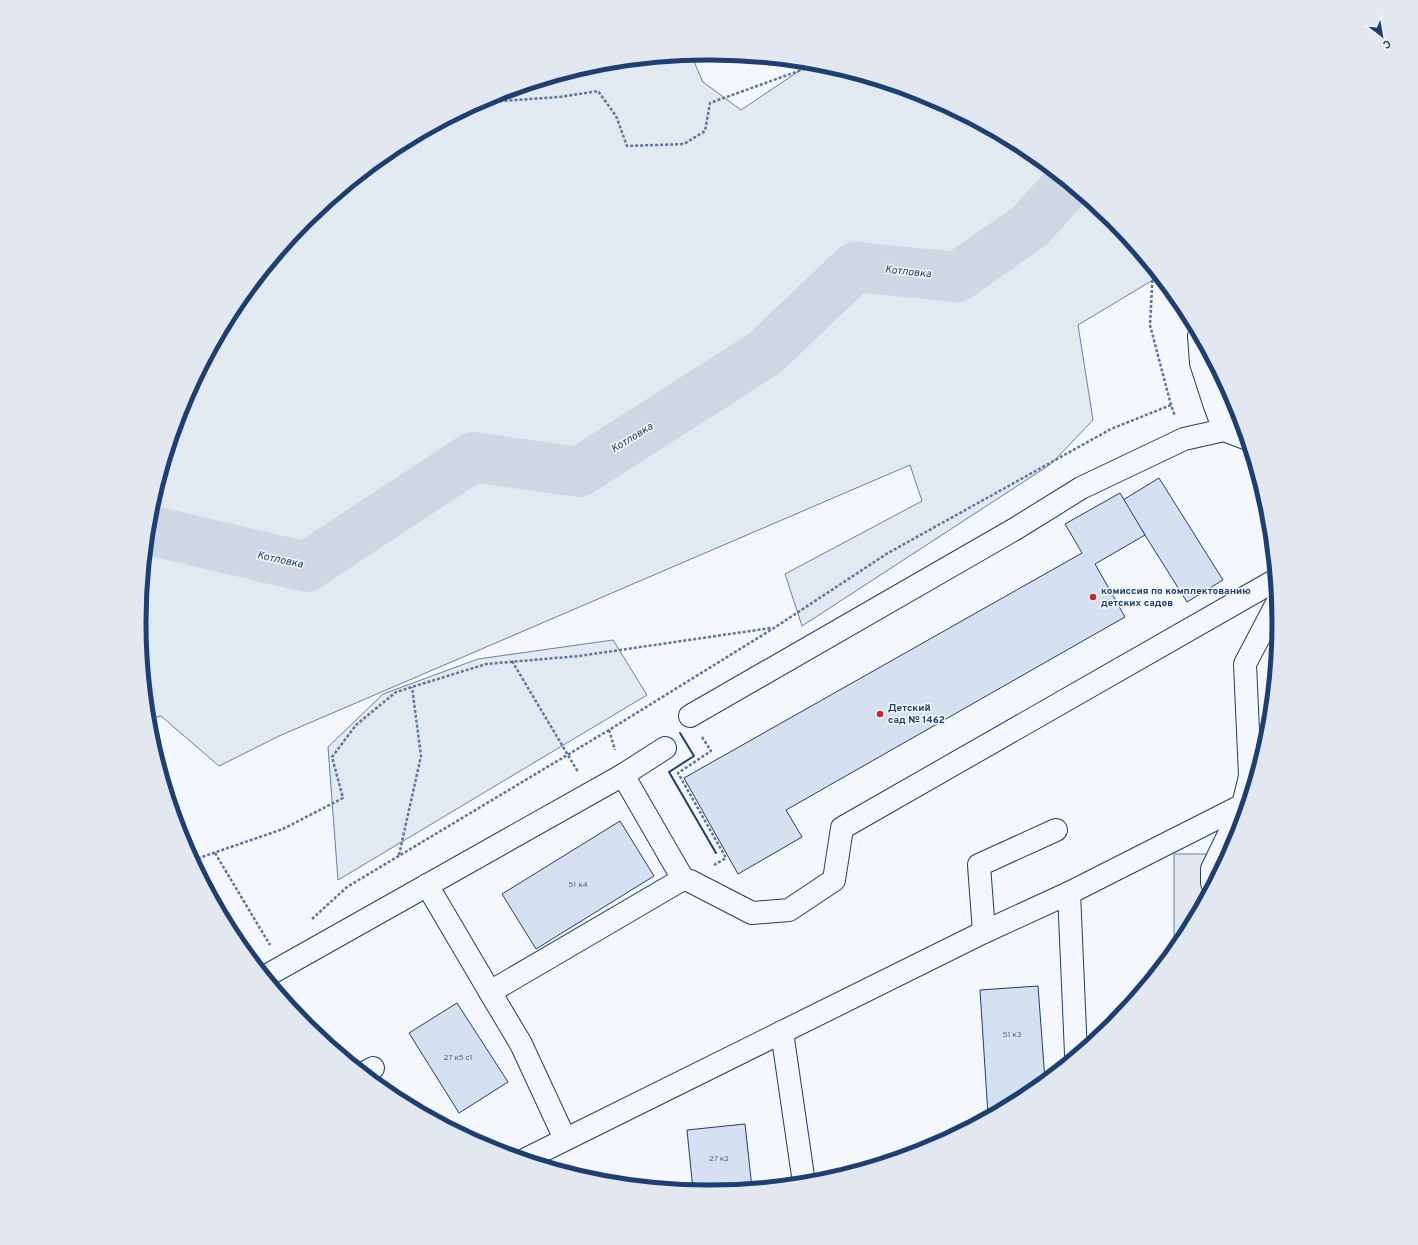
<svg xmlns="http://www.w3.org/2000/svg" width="1418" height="1245" font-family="Overpass,sans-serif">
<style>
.green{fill:#e3e9f0;stroke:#687fa3}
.parking{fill:#e3e8f0;stroke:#687fa3}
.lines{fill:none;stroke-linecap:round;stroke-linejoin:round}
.river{stroke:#cfd7e4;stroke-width:50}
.building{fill:#d5e0f0;stroke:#1d3f73}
.minor-casing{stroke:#1d3f73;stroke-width:24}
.path{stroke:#5e769c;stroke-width:2.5;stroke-dasharray:3 2;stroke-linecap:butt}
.minor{stroke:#f4f7fb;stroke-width:22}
.wall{stroke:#1d3f73;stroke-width:2}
.poi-dot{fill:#c62828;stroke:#f4f7fb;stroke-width:1.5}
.labels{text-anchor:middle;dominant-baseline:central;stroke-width:3;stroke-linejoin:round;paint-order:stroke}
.number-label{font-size:8px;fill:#4b6792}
.poi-label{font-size:10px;font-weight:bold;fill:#1d3f73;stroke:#f4f7fb;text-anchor:start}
.water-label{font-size:11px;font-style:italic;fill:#1d3f73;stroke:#f4f7fb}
.rim{fill:none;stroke:#1d3f73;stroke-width:5}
</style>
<rect width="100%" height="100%" fill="#f4f7fb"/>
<!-- green -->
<g class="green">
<polygon points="691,55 703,82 741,110 811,63 820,64 927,96 1026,149 1112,220 1158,277 1078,325 1093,420 1051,464 802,626 785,574 922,501 910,465 279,736 219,766 161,716 149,719 140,622 150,511 183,404 236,306 306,220 393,149 491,96 598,64"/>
<polygon points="613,640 647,695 338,880 328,747 383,694 478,659"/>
</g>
<!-- parking -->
<polygon class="parking" points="1174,854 1228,854 1182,939 1174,949"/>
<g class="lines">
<!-- river -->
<polyline class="river" points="149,530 306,567 473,457 579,472 765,353 855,267 957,277 1030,226 1068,184"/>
</g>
<!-- building -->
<g class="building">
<polygon points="1159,478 1223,580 1187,602 1123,500"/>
<polygon points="1120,493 1145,535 1095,564 1125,617 786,810 802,837 738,874 684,778 1082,553 1065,524"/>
<polygon points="620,821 654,876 536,949 502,894"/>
<polygon points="1038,986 1045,1080 1025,1096 988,1115 980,990"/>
<polygon points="457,1003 508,1082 459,1113 409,1033"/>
<polygon points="745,1124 752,1188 709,1192 693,1190 687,1130"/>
</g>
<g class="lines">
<!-- minor casing -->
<g class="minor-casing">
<g id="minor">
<polyline points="1199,336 1201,363 1215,406 1224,430"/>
<polyline points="690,716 1015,529 1081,488 1184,439 1224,430 1245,438"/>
<polyline points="683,879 690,881 752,913 789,910 834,880 842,828 1274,581"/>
<polyline points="1212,883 1212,869 1243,805"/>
<polyline points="427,885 490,992"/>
<polyline points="1069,893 1076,1054"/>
<polyline points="984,932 979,865 1056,830"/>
<polyline points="266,976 623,775 665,748"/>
<polyline points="782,1032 804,1183"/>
<polyline points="364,1073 373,1068"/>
<polyline points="565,1139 521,1044 490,992 683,879 623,775"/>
<polyline points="526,1159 984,932 1069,893 1243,805 1250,776 1245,664 1277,603"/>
</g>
</g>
<!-- path -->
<g class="path">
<polyline points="466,110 487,102 559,97 598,91 616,116 627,146 684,144 705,131 710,103 818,64"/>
<polyline points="1153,270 1150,325 1171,405 1175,416"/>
<polyline points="512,661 578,772"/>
<polyline points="609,730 615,750"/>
<polyline points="702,737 711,751 678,773 726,858 714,865"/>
<polyline points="215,853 270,945"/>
<polyline points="399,855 421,756 412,687"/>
<polyline points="193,860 283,829 343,798 332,757 356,725 396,692 486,664 579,656 771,628"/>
<polyline points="312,919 347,887 609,730 774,628 888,553 1111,429 1171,405"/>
<polyline points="1100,1027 1106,1030"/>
</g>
<!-- minor -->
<use href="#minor" class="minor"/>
<!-- wall -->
<polyline class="wall" points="680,733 694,756 669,772 716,853"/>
</g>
<!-- markers -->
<g class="poi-dot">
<circle cx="1093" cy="597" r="4"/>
<circle cx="880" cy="714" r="4"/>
</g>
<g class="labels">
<!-- number labels -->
<g class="number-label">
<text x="578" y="885">51 к4</text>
<text x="1012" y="1035">51 к3</text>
<text x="458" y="1058">27 к5 с1</text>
<text x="719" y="1159">27 к3</text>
</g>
<!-- poi labels -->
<g class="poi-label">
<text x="1101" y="591">комиссия по комплектованию<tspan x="1101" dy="12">детских садов</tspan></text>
<text x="888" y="708">Детский<tspan x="888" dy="12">сад № 1462</tspan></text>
</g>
<!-- water labels -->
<g class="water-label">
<text transform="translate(908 272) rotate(6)">Котловка</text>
<text transform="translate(632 438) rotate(-32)">Котловка</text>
<text transform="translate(280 560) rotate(12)">Котловка</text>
</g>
</g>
<!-- crop -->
<path d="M0 0H1418V1245H0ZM708 60H710A562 562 0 0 1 1272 622V623A562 562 0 0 1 710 1185H708A562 562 0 0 1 146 623V622A562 562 0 0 1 708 60Z" fill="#e3e8f0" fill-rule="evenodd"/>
<path class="rim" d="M708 60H710A562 562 0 0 1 1272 622V623A562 562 0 0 1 710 1185H708A562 562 0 0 1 146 623V622A562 562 0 0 1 708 60Z"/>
<!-- north arrow -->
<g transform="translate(1382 36) rotate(149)" stroke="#f4f7fb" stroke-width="3" paint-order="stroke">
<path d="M0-3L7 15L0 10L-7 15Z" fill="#1d3f73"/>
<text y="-6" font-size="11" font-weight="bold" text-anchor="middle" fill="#1d3f73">С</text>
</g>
</svg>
